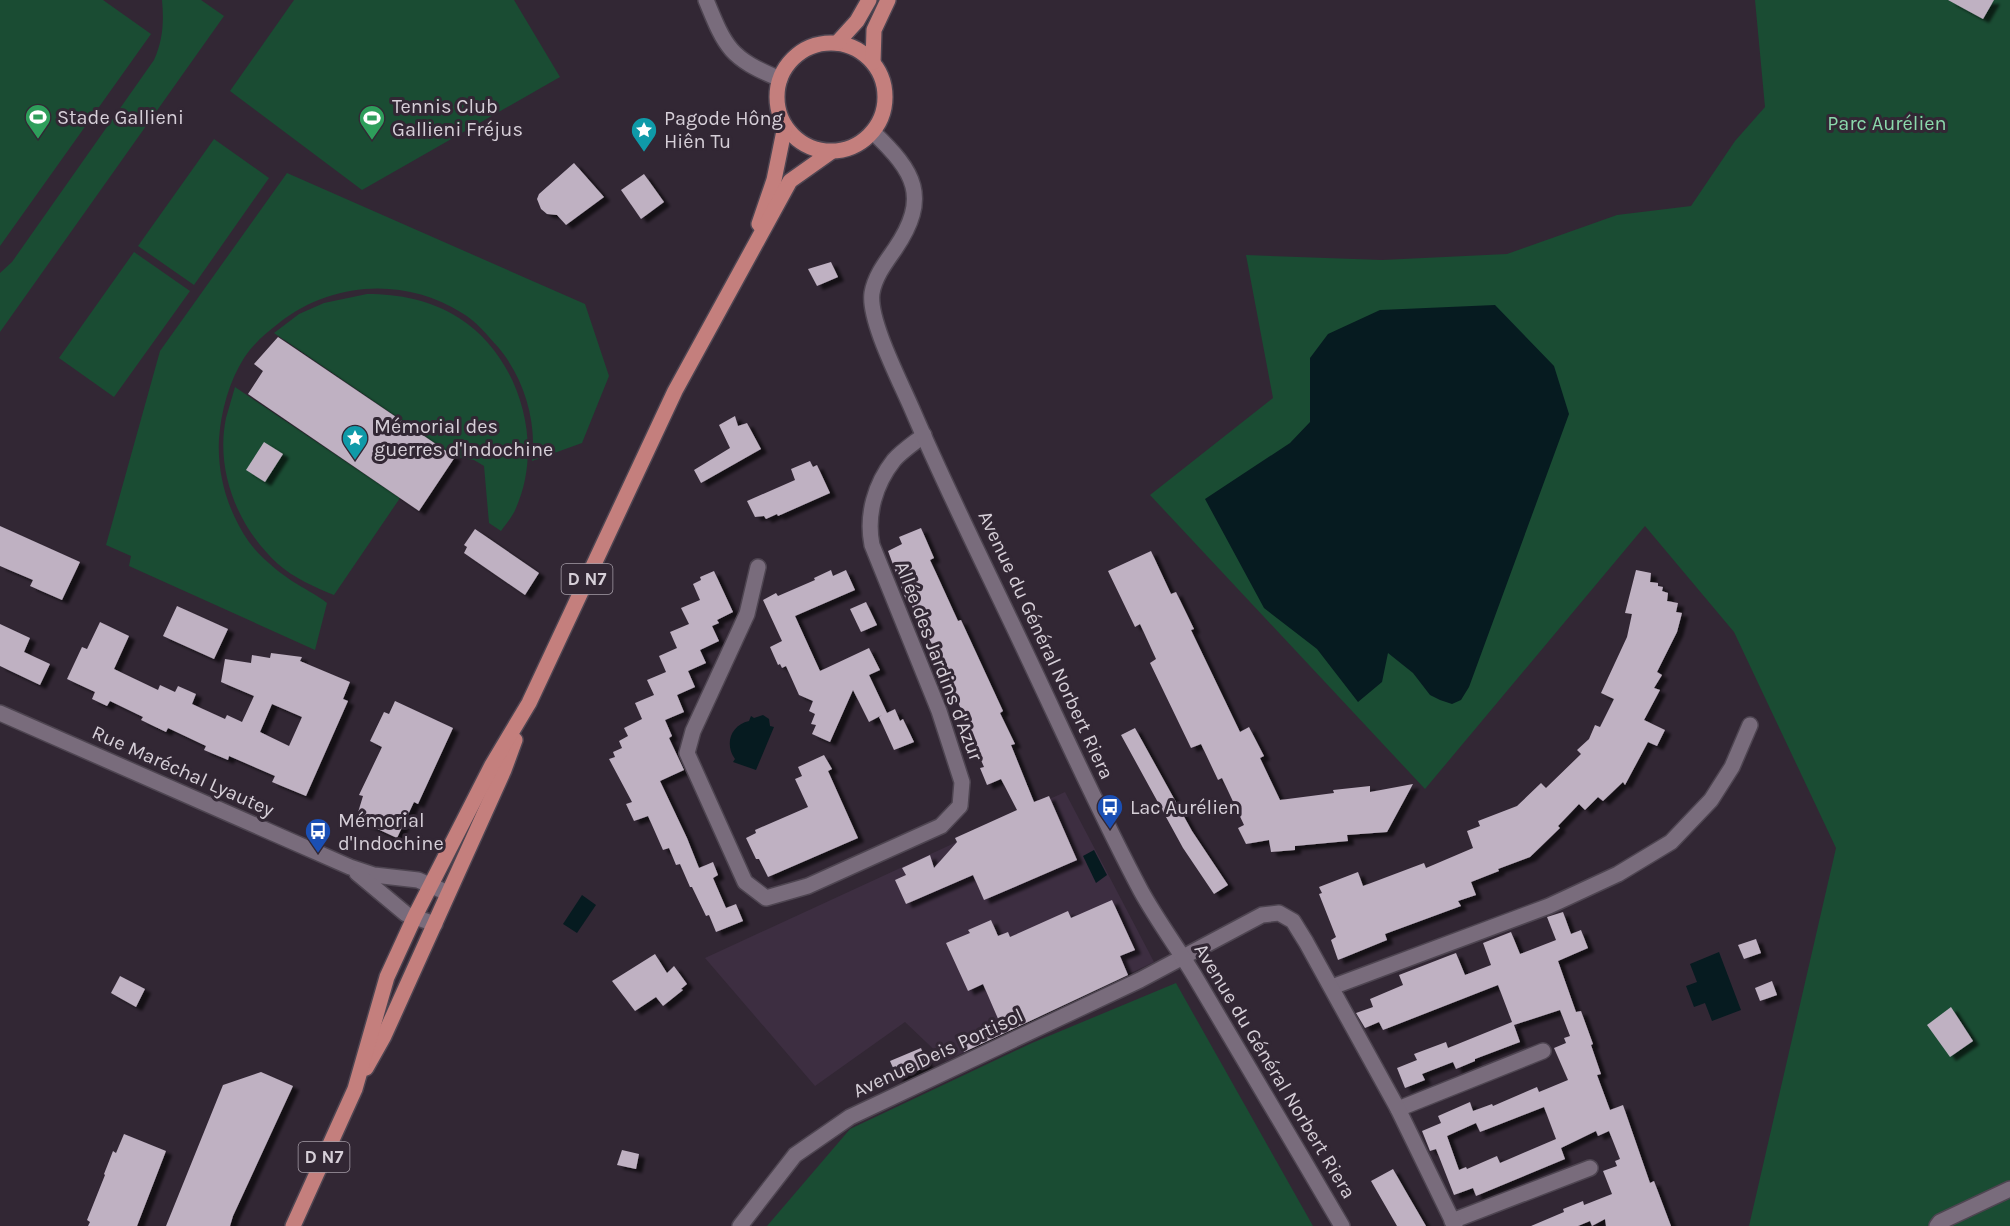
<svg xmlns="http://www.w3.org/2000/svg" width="2010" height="1226" font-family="Karla,sans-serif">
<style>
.built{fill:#3d2e41}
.green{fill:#1a4c33}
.water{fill:#061b20}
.building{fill:#bfb1c2;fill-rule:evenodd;filter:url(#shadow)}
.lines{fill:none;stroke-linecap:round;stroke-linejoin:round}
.street-casing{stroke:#4e4551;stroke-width:18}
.secondary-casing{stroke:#4e4551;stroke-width:18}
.primary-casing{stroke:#4e4551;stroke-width:18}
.street{stroke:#796c7c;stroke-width:15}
.secondary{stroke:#796c7c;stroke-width:15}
.primary{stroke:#c47f7d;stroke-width:15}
.labels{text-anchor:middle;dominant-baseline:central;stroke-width:6;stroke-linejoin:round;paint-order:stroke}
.shield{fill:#322734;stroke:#a59da7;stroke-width:1.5}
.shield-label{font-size:18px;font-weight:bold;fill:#d6cfd8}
.poi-label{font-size:20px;fill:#d6cfd8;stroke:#322734;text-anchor:start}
.park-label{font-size:20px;fill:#8bd9ac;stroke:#322734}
.street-label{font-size:20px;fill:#d6cfd8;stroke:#322734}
</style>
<defs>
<filter id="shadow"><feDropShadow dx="6" dy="4" stdDeviation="1.5" flood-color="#0009"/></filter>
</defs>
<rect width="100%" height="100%" fill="#322734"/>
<!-- built -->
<polygon class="built" points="1065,792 1154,962 946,1061 905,1022 815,1086 705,958"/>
<!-- green -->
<g class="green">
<polygon points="0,0 103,0 151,34 0,246"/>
<path d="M162,0h39l23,16 -224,316v-59l12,-11 142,-202c9,-20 10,-38 8,-60z"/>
<polygon points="294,0 514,0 560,77 362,190 230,91"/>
<polygon points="1755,0 2010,0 2010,1226 1749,1226 1836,848 1734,632 1645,526 1425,789 1150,495 1273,398 1246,255 1382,260 1507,254 1617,215 1691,206 1735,141 1765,107"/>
<polygon points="214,139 269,178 194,285 138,246"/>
<path d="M287,173l298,131 24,72 -27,67 -50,18c5,-40 -8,-83 -34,-114 -11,-12 -22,-26 -36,-34 -57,-36 -130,-32 -183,10 -13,10 -25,20 -35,35 -15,24 -23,53 -25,81 -2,36 9,73 30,103 11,15 28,29 43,39 12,8 24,13 35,22l-12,47 -186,-84 2,-10 -25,-11 54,-194z"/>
<polygon points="134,252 190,291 114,397 59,358"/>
<path d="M367,294c32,0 64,6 92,24 60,38 86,125 57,190 -3,8 -10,16 -15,23l-12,-8 -5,-57 -10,-6 -19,-3 -181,-124 25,-19 25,-11z"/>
<path d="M235,387l165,111 -66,97c-20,-8 -40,-17 -56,-31 -40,-36 -63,-93 -52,-146 3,-10 6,-21 9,-31z"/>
<polygon points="1176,983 1313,1226 767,1226 850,1129 1032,1043"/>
</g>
<!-- water -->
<g class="water">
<polygon points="1495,305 1554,366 1569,414 1469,687 1461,700 1452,704 1440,700 1430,695 1413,673 1388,653 1382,682 1358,702 1317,649 1264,608 1205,499 1290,443 1310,422 1310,358 1328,334 1380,310"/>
<path d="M763,715l6,4 1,7 4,1 -18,43 -23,-8 2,-3c-11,-15 -4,-34 14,-38l2,-5 3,2z"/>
<polygon points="1094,850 1107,875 1096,883 1083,856"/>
<polygon points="582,895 596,905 577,933 563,924"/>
<polygon points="1719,952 1741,1010 1712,1021 1705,1003 1694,1007 1686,986 1697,982 1690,964"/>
</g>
<!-- building -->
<g class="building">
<polygon points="1948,0 1994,0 1983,19"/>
<polygon points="574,163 604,197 566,225 557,215 547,214 541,209 537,199 539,194"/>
<polygon points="644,174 664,202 641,219 621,190"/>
<polygon points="831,262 838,277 817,286 808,269"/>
<polygon points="278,337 455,457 419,511 248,394 263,371 254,364"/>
<polygon points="735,416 738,426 747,423 761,449 701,483 694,470 730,448 719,425"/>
<polygon points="264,442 283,454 265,482 246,470"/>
<polygon points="810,461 813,467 817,465 830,493 778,516 777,514 766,519 764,516 755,517 747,501 795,480 791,469"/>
<polygon points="0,526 80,562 62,600 30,586 33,580 0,566"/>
<polygon points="921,528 934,558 930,560 937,575 958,621 961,620 1003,711 1000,713 1015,744 1011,745 1034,802 1049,796 1077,860 984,900 973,875 906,904 895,880 906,875 902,868 930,855 934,868 957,842 955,838 1017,810 1001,779 987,785 980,768 984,767 970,735 972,734 935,650 924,629 922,630 909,599 906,600 888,551 902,544 899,537"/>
<polygon points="475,529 539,573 525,595 464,553 467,547 464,545"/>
<polygon points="1151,551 1171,594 1176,592 1194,629 1191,630 1240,732 1249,727 1264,756 1260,758 1280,800 1334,793 1333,790 1370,786 1370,792 1413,784 1387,832 1347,835 1348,841 1295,846 1295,850 1271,852 1269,840 1246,844 1238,828 1244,825 1222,778 1218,780 1201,744 1191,748 1150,663 1156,659 1140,624 1135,627 1108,571"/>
<polygon points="831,570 833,576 846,570 855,590 795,616 820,671 869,648 880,670 869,675 887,713 895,709 900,721 903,719 914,742 894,750 879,717 882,715 869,722 853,690 830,742 812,734 816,725 811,724 815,714 809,711 813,701 799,695 786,666 782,668 780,664 778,665 770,647 782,641 763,600 776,593 778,596 815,580 814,578"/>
<polygon points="1636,570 1651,573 1650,582 1658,583 1658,586 1663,587 1662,591 1668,593 1667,601 1678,603 1676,612 1682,613 1677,632 1657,672 1662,675 1654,688 1660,690 1644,720 1665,730 1657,746 1648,742 1625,785 1623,782 1603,801 1598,797 1585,810 1579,804 1558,826 1560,828 1530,857 1498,869 1499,871 1471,882 1476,895 1458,901 1461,906 1385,934 1387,940 1338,960 1331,940 1336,937 1319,894 1322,893 1319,887 1358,872 1363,886 1424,863 1426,868 1473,848 1467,831 1480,826 1478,821 1517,806 1541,783 1546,788 1581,754 1577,750 1589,739 1595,725 1600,727 1614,699 1601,693 1627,637 1632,614 1625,613"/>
<polygon points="714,571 733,612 717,620 719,623 712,626 719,641 700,650 706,663 688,671 695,687 677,695 684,712 665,720 672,736 669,738 684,770 660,781 687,838 699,868 713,862 718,875 713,878 726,908 736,904 743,921 716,932 709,915 706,916 692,887 690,887 680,864 676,865 669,848 663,850 648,816 634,821 626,804 632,802 609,759 615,757 613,752 622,748 619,741 628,736 624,728 642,719 635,703 654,695 647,680 666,672 659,656 677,648 670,632 689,624 681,608 700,600 693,584 701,580 700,577"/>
<polygon points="866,602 877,625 861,632 850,609"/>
<polygon points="177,606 228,629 214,659 163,636"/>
<path d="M100,622l29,14 -15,33 44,21 2,-5 15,7 3,-6 18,8 -4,10 33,15 2,-4 15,7 12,-26 -33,-14 4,-23 26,4 1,-8 18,3 1,-5 31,4 -2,4 50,21 -7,17 5,2 -42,95 -34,-14 3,-6 -46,-20 -1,4 -24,-10 2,-4 -38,-18 -2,4 -25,-12 2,-3 -33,-16 -3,5 -15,-7 3,-7 -28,-13 15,-32 5,2zM272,704l30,13 -13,29 -29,-14z"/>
<polygon points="0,624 30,638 24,652 50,664 40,685 0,666"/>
<polygon points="395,701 453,728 418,804 414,802 397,838 356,819 363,796 359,795 382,747 370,741 384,712 389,714"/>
<polygon points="1135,728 1192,831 1228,885 1214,894 1183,848 1121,735"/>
<polygon points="824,755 832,769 828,771 858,838 768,877 759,859 756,859 746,838 756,833 755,830 808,807 795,779 802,776 798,767"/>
<polygon points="1112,900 1135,950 1120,956 1128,975 964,1052 958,1040 999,1021 983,984 968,991 946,943 970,933 968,930 991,920 998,936 1008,932 1010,937 1068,911 1071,918"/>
<path d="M1563,912l8,22 10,-4 7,18 -30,13 18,51 5,-1 12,33 -2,1 10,29 -4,1 13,35 13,-5 27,78 4,-2 17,45h-65l-1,-7 -13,7 -2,-5 -12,5h-47l33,-14 -1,-3 20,-8 1,4 28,-11 -9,-23 14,-5 -2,-5 5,-2 -11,-28 -11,5 -2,-5 -35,17 4,11 -89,37 -3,-8 -19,7 -18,-46 -6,2 -8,-20 19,-8 -3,-7 32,-14 3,9 19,-7 1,2 44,-19 2,5 29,-12 -14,-32 12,-5 -2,-5 6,-2 -10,-26 -46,15 6,17 -45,17v2l-19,8 -3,-7 -31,12 3,6 -20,8 -8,-20 20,-8 -3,-6 32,-12 2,6 64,-26 -14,-37 -115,45 -4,-8 -14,6 -9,-15 17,-6 -3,-8 33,-14 -4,-10 49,-19 8,-3 9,22 26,-10 -8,-22 28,-11 9,22 36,-14 -9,-23zM1544,1107l12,32 -56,24 -3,-7 -30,13 -1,-2 -7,3 -12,-34 29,-13 4,9z"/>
<polygon points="1756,939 1761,953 1744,959 1738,945"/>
<polygon points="655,954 667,973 674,966 687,984 681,989 683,990 663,1006 656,997 635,1011 612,981"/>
<polygon points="120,976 145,989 136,1007 111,993"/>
<polygon points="1772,981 1777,995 1760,1001 1755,988"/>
<polygon points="1951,1007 1973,1041 1950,1057 1927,1025"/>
<polygon points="921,1048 928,1066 898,1079 890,1061"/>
<polygon points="261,1072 293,1086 233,1216 230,1226 166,1226 223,1085"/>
<polygon points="124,1134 166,1151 137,1226 88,1226 90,1222 87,1220 105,1175 104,1174 113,1151 116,1153"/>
<polygon points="622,1150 639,1154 636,1169 617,1165"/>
<polygon points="1393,1169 1405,1190 1426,1226 1397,1226 1371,1181"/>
</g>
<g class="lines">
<!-- street casing -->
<g class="street-casing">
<g id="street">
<path d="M758,567l-11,47 -54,117 -6,22 58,129 21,16 42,-12 133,-60 19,-20 2,-24 -23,-71 -67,-166c-6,-30 3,-61 22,-85 8,-9 20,-17 30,-25"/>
<polyline points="0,713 350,867 374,875 418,880 448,893"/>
<polyline points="357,873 406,914 435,924"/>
<polyline points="1332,987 1549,906 1618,874 1671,842 1711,800 1732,767 1750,725"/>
<polyline points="1398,1109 1543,1051"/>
<polyline points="1452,1221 1590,1168"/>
<polyline points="740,1226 795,1155 850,1117 1140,980 1262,915 1279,913 1293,921 1306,942 1398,1109 1455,1226"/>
<polyline points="1937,1226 1940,1222 2010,1189"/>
</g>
</g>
<!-- secondary casing -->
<g class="secondary-casing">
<g id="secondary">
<path d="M706,0c20,49 24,58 74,79"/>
<path d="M873,132c42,40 57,65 22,117 -9,13 -20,27 -23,44 -4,27 29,90 40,116 35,82 75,161 113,242 38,80 74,161 116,240 16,29 36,56 53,84 49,83 99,167 148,251"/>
</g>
</g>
<!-- primary casing -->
<g class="primary-casing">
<g id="primary">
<circle cx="831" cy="97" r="54"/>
<polyline points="837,43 857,21 869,0"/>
<polyline points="873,62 874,30 888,0"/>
<polyline points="759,224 774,180 785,126"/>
<polyline points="366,1068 384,1036 504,770 515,740"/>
<polyline points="293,1226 355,1089 387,977 415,916 492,765 529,703 675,391 790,181 831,152"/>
</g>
</g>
<!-- street -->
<use href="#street" class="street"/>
<!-- secondary -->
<use href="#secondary" class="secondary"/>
<!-- primary -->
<use href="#primary" class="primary"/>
</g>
<!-- icons -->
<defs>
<g id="stadium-pin" transform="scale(1.35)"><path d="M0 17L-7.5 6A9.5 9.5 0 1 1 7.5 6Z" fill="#2e9e5b" stroke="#322734"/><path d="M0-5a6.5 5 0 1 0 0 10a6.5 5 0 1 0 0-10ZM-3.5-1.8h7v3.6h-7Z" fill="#fff"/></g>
<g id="sight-pin" transform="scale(1.35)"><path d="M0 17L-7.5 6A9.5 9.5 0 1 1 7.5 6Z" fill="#0f9aa8" stroke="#322734"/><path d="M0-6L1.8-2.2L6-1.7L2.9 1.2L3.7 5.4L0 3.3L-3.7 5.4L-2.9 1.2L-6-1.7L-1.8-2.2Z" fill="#fff"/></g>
<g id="bus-pin" transform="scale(1.35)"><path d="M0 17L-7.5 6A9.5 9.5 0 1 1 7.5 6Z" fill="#1a4fb4" stroke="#322734"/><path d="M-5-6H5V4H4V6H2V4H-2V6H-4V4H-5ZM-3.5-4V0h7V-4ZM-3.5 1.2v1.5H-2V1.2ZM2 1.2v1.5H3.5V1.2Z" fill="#fff"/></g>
</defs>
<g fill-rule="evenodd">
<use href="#stadium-pin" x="38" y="117"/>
<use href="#stadium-pin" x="372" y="118"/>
<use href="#sight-pin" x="644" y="130"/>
<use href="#sight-pin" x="355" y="438"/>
<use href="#bus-pin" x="1110" y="807"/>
<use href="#bus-pin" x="318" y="831"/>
</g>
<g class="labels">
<!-- shield labels -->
<g class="shield">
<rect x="561.5" y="564" width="51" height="30" rx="4.5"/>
<rect x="298.5" y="1142" width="51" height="30" rx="4.5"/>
</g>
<g class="shield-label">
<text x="587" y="579">D N7</text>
<text x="324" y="1157">D N7</text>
</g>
<!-- poi labels -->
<g class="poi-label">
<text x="392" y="106">Tennis Club<tspan x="392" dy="23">Gallieni Fréjus</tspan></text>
<text x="57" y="117">Stade Gallieni</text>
<text x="664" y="118">Pagode Hông<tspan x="664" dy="23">Hiên Tu</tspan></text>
<text x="374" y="426">Mémorial des<tspan x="374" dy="23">guerres d'Indochine</tspan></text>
<text x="1130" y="807">Lac Aurélien</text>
<text x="338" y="820">Mémorial<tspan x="338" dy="23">d'Indochine</tspan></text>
</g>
<!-- park labels -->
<g class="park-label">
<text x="1887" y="123">Parc Aurélien</text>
</g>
<!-- street labels -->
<g class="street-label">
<text transform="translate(1046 645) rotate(65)">Avenue du Général Norbert Riera</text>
<text transform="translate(939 661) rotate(69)">Allée des Jardins d'Azur</text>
<text transform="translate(183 771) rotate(24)">Rue Maréchal Lyautey</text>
<text transform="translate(938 1053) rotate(-25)">Avenue Deis Portisol</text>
<text transform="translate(1275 1071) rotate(59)">Avenue du Général Norbert Riera</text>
</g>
</g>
</svg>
